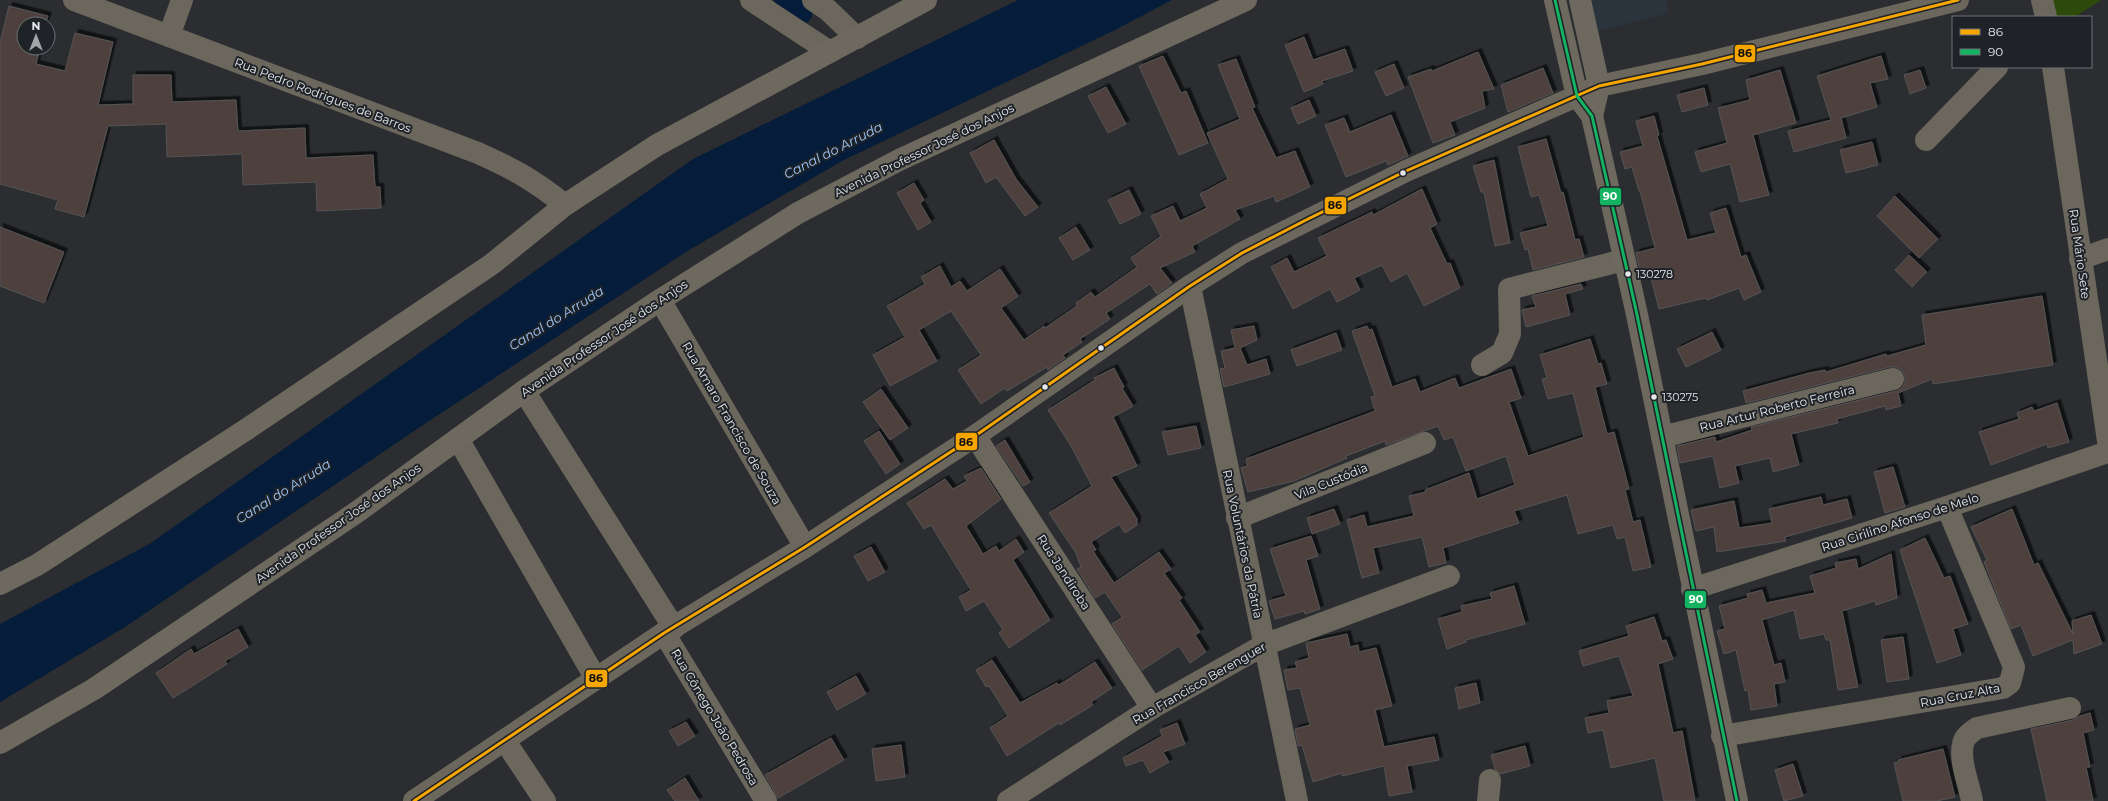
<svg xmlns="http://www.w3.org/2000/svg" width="2108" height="801" font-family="Montserrat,sans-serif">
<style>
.built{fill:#2b333c}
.green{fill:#2d4a0a}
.water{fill:#051d3a}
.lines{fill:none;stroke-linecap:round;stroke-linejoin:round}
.canal{stroke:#051d3a;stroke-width:21}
.building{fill:#4e413d;stroke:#545455;filter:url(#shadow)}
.minor{stroke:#6c675d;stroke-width:22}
.tertiary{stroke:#6c675d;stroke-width:22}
.secondary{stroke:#6e695f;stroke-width:22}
.bus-1-casing{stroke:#1f2328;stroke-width:6}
.bus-2-casing{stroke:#1f2328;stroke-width:6}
.bus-1{stroke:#f7a600;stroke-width:3}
.bus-2{stroke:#13b361;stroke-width:3}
.bus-dot{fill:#e4e7ea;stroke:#1f2328;stroke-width:1.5}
.labels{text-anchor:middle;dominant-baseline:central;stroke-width:4;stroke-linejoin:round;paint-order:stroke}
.bus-label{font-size:11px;fill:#e4e7ea;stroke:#1f2328;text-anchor:start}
.street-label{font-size:12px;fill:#e4e7ea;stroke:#1f2328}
.water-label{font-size:13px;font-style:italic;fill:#9fc9ff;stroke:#1f2328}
.line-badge{stroke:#1f2328;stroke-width:1.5}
.badge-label{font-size:11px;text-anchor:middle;font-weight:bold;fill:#fff}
.pale-badge-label{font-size:11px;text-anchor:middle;font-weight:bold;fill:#111}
</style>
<defs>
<filter id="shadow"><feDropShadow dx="3.5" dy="-3.5" stdDeviation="0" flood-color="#0009"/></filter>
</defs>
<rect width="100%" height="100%" fill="#2b2d30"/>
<!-- built -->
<polygon class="built" points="1591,0 1666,0 1669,13 1598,31"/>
<!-- green -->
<polygon class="green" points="2049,0 2101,0 2075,17 2052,17"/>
<!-- water -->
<polygon class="water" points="1018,0 1172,0 1117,29 842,161 689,250 417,429 125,627 0,702 0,624 151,543 693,159"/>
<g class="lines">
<!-- canal -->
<polyline class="canal" points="785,0 802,13"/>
</g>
<!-- building -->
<g class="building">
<polygon points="9,6 48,16 45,24 24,24 24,48 40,48 36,64 65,71 75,33 113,42 98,105 133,104 133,75 171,75 172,102 236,100 238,131 305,128 306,158 373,155 375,187 380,187 381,208 317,211 316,182 243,185 242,154 167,157 166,124 108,126 84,217 55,209 58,200 0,184 0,43"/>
<polygon points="1304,37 1313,60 1345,49 1353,71 1322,81 1323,84 1304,92 1285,45"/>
<polygon points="1478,52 1494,89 1482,91 1485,108 1450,122 1455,135 1433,143 1408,77 1431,69 1432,71"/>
<polygon points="1163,56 1181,93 1186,91 1208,143 1179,155 1139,66"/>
<polygon points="1881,56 1888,79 1870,83 1877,107 1841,118 1846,138 1794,152 1788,131 1831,120 1817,76"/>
<polygon points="1236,59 1255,107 1252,108 1276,158 1295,151 1310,187 1276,202 1274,196 1235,210 1240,219 1192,246 1195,252 1160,268 1172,283 1157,294 1150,284 1106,313 1110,319 1080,339 1082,342 1063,355 1065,358 1048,370 1047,367 1007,391 1005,388 981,404 958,370 981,355 951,311 919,330 937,361 890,386 873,355 905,337 887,306 925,284 921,277 940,266 951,287 960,281 967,291 1000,269 1018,296 1001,308 1024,340 1044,326 1045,328 1077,306 1076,303 1091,292 1095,297 1137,267 1131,258 1161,236 1151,216 1173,206 1180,221 1207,208 1200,194 1228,179 1207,133 1240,119 1218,65"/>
<polygon points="1394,64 1404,88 1386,96 1375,72"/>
<polygon points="1543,68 1553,93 1508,112 1501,85"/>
<polygon points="1780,70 1796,123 1753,135 1769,195 1740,202 1730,164 1701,172 1695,152 1727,143 1718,108 1750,100 1746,80"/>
<polygon points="1920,70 1926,88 1910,94 1904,75"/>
<polygon points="1106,87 1126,124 1108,133 1088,96"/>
<polygon points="1704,88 1708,105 1682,112 1677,95"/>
<polygon points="1309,100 1316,116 1298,124 1291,108"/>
<polygon points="1391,115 1408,156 1388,165 1386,161 1346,177 1325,125 1344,118 1350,132"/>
<polygon points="1654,116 1659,135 1657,136 1687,240 1716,233 1710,213 1726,208 1741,257 1746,255 1761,292 1744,300 1739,288 1707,300 1706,298 1659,309 1649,270 1640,272 1636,253 1655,248 1640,191 1639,191 1632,167 1625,169 1620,152 1643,146 1636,121"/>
<polygon points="1546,139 1561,193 1563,192 1575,240 1579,239 1584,257 1533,270 1528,249 1525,250 1520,233 1548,226 1539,195 1531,197 1518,147"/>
<polygon points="994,140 1016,179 1038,207 1025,216 996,177 986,183 970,153"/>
<polygon points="1872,142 1878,165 1846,173 1840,150"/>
<polygon points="1494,160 1510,243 1495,246 1484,192 1481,192 1473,166"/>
<polygon points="914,183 924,200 920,203 931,222 918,230 897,193"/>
<polygon points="1422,189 1437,224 1430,228 1447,264 1450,263 1460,288 1424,306 1407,273 1391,282 1382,265 1354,278 1360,290 1337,302 1330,289 1293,309 1271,267 1287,258 1294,272 1327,256 1318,238 1372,212 1373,215"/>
<polygon points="1129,190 1141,214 1120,224 1108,200"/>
<polygon points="1895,196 1938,239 1919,258 1877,216"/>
<polygon points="0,227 64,252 44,303 0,286"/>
<polygon points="1076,227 1090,250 1073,260 1059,238"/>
<polygon points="1909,255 1927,272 1912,287 1895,270"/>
<polygon points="1581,284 1583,289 1565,294 1570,315 1526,327 1522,310 1536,307 1532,296"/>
<polygon points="2042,296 2053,365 1933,384 1932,379 1898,393 1901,406 1886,410 1885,406 1837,419 1838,423 1791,434 1799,465 1773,472 1770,458 1735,466 1739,483 1720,488 1713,456 1680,463 1677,446 1715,437 1716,442 1752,430 1751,427 1896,391 1902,388 1905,383 1905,376 1902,370 1896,367 1890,367 1746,403 1743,391 1809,373 1825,370 1826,372 1886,354 1887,356 1926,345 1922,315"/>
<polygon points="1254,326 1257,340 1240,348 1247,365 1266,359 1270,374 1224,387 1220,369 1225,368 1221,351 1235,348 1231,330"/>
<polygon points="1367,326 1369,330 1372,329 1392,387 1415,379 1420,392 1455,378 1459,388 1511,369 1521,398 1509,402 1528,456 1584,437 1573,393 1548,399 1542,379 1547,378 1540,355 1590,339 1598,364 1601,363 1607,384 1595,387 1607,434 1614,432 1629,489 1625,490 1633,522 1640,520 1651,567 1633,571 1625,537 1617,539 1613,525 1578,534 1567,495 1514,511 1519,523 1443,548 1446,563 1429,567 1422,537 1373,548 1379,573 1362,578 1347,520 1364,515 1367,527 1414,516 1409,496 1426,492 1425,490 1469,473 1477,499 1515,485 1506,456 1466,471 1453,437 1444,440 1438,426 1386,445 1385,441 1346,456 1347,458 1294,481 1248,492 1241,468 1247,466 1246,459 1375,411 1371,397 1375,396 1352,331"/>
<polygon points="1712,332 1721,350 1686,367 1677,349"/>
<polygon points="1336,333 1342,350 1297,366 1291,350"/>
<polygon points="1114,368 1124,387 1122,388 1133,406 1113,417 1137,466 1111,477 1137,519 1137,525 1125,533 1119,524 1091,542 1096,550 1093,551 1114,583 1159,552 1171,569 1164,573 1182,598 1179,600 1200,632 1195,635 1206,652 1190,663 1179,646 1142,670 1112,624 1122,617 1105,592 1095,598 1077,569 1081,567 1076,553 1049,513 1092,486 1071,446 1048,410 1095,380 1094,378"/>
<polygon points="881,389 908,428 890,440 863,402"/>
<polygon points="2057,403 2069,442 2048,448 2047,444 1991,465 1979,432 2019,419 2017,413 2032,407 2034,411"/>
<polygon points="1196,426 1201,448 1168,455 1162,432"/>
<polygon points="879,431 900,464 886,474 864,441"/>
<polygon points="1005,440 1030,482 1023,486 996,446"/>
<polygon points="1893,467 1905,507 1885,513 1874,472"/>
<polygon points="981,468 1001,499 966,526 983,554 996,546 999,551 1016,539 1024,552 1013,560 1050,620 1009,648 999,633 1003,630 984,601 966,611 959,597 971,590 931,525 924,529 907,503 945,479 953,489 967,481 964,476"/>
<polygon points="1821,497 1823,505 1847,499 1852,518 1785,537 1786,541 1717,552 1714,527 1696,531 1691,510 1734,501 1739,528 1772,523 1769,509"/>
<polygon points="1334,509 1340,524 1312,534 1307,518"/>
<polygon points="2012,509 2034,565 2038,563 2073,634 2072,621 2091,615 2102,644 2074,654 2073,640 2033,656 2021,625 2011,629 1984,562 1987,560 1971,527"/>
<polygon points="1311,536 1318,556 1306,560 1320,609 1305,614 1304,611 1275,619 1269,601 1286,596 1270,549"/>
<polygon points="1925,538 1944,578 1950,576 1968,624 1953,629 1961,655 1937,663 1900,550"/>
<polygon points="871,547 885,572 868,581 854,556"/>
<polygon points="1891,554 1897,598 1876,605 1875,601 1842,611 1858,687 1838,690 1830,640 1826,640 1824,634 1800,639 1794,610 1762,620 1774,665 1781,663 1785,682 1774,684 1777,706 1751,710 1748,690 1745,691 1736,650 1724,654 1717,631 1725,629 1719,606 1748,598 1747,594 1762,590 1766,603 1815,593 1810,576 1836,568 1835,563 1856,559 1858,569"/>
<polygon points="1514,586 1525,624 1466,640 1466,642 1447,649 1438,619 1462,612 1461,606 1492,599 1490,593"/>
<polygon points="1654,617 1662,641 1666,640 1673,659 1658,664 1673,733 1682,731 1695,801 1664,801 1655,758 1611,768 1603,730 1588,733 1585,718 1609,713 1607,701 1633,696 1619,656 1583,666 1579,651 1629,636 1626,626"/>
<polygon points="238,629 248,647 225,661 227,664 173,698 156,673 191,649 194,654"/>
<polygon points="1347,634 1350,647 1358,645 1359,652 1376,648 1392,706 1375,710 1384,747 1434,737 1439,760 1407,766 1412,792 1389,796 1384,766 1342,776 1342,773 1313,782 1302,745 1298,746 1295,729 1310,725 1300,688 1288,690 1284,670 1297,668 1295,662 1309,658 1306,643"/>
<polygon points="1903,637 1909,679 1887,682 1881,640"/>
<polygon points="992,660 1020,703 1057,683 1059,685 1095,662 1112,688 1091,702 1093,705 1060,725 1059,723 1007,756 990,728 1008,716 989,686 986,687 976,670"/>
<polygon points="856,676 866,694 837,710 827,692"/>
<polygon points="1476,683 1480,703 1459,709 1455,688"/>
<polygon points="2090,713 2094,730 2083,733 2090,767 2086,767 2093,801 2047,801 2031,729 2073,720 2080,716"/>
<polygon points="686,722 695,736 678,746 669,731"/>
<polygon points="1177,723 1185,744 1163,752 1169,762 1150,773 1143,760 1126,766 1123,758 1162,736 1160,730"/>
<polygon points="831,738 844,760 778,798 765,775"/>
<polygon points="901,745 905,777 876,781 872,749"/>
<polygon points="1525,746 1530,766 1500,774 1495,769 1491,755"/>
<polygon points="1943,749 1955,797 1937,801 1903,801 1894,763 1899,762 1898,760"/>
<polygon points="1793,764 1803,796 1784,801 1775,770"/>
<polygon points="685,778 699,801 675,801 667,790"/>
</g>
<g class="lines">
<!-- minor -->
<g class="minor">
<path d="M74,0l404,153c36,16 57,28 87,52"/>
<polyline points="751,0 830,52"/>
<polyline points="813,0 828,10 857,38"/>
<polyline points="2042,0 2046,17"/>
<polyline points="169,36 182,0"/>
<polyline points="2053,67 2108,441"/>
<polyline points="1599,86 1702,64 1958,0"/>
<polyline points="1926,140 1997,67"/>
<polyline points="2080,259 2108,249"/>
<polyline points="1190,286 1297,801"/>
<polyline points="660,300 805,547"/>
<polyline points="1482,365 1502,353 1510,334 1509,289 1624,260"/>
<polyline points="524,391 674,628"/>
<polyline points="975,436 1152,708"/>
<polyline points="1662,437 1893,379"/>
<polyline points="458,439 596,679"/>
<polyline points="1237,518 1425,443"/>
<polyline points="1692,589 1947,507 2108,452"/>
<polyline points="664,633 766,801"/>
<polyline points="1722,736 2003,688 2010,683 2014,667 1947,507"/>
<polyline points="505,741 545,801"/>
<polyline points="1008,801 1152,708 1264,645 1449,576"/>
<polyline points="1488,801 1490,780"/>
<path d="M1972,801c-3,-17 -13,-40 -9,-57 1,-7 8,-12 14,-16l93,-20"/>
</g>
<!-- tertiary -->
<polyline class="tertiary" points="414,801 664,633 805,547 975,436 1190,286 1242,253 1406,171 1595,88"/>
<!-- secondary -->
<g class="secondary">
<polyline points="1555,0 1577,96 1592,116 1636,310 1737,801"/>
<polyline points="1580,0 1599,86 1592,116"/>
<polyline points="0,584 37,565 244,431 492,264 565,205 657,145 926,0"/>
<polyline points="0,743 94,689 357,512 524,391 660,300 798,213 899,160 1246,0"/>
</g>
<!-- bus-1 casing -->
<g class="bus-1-casing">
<polyline id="bus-1" points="414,801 664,633 805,547 975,436 1190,286 1242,253 1308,219 1406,171 1599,86 1702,64 1958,0"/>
</g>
<!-- bus-2 casing -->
<g class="bus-2-casing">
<polyline id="bus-2" points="1555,0 1577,96 1592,116 1636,310 1737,801"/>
</g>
<!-- bus-1 -->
<use href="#bus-1" class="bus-1"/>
<!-- bus-2 -->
<use href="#bus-2" class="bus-2"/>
</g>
<!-- markers -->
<g class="bus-dot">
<circle cx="1403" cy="173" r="3.5"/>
<circle cx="1628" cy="274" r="3.5"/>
<circle cx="1101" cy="348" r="3.5"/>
<circle cx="1045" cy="387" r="3.5"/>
<circle cx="1654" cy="397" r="3.5"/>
</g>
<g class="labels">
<!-- bus labels -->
<g class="bus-label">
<text x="1636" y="274">130278</text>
<text x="1662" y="397">130275</text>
</g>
<!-- street labels -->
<g class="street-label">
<text transform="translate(323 95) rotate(21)">Rua Pedro Rodrigues de Barros</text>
<text transform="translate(924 150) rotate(-26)">Avenida Professor José dos Anjos</text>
<text transform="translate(2080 254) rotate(82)">Rua Mário Sete</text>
<text transform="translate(604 338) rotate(-34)">Avenida Professor José dos Anjos</text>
<text transform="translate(1777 408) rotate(-14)">Rua Artur Roberto Ferreira</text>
<text transform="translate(732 423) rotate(60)">Rua Amaro Francisco de Souza</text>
<text transform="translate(1331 481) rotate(-22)">Vila Custódia</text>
<text transform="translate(1900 522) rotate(-18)">Rua Cirilino Afonso de Melo</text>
<text transform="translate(338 523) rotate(-35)">Avenida Professor José dos Anjos</text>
<text transform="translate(1243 544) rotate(78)">Rua Voluntários da Pátria</text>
<text transform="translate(1064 572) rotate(57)">Rua Jandiroba</text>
<text transform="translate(1199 683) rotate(-30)">Rua Francisco Berenguer</text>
<text transform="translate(1960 695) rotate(-11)">Rua Cruz Alta</text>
<text transform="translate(715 717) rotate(59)">Rua Cônego João Pedrosa</text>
</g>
<!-- water labels -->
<g class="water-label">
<text transform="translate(833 150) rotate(-27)">Canal do Arruda</text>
<text transform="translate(556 318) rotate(-32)">Canal do Arruda</text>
<text transform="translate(283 491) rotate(-32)">Canal do Arruda</text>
</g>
</g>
<g class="line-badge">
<rect x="1734" y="44" width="22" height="19" rx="4" fill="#f7a600"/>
<rect x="1599" y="187" width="23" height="19" rx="4" fill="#13b361"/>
<rect x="1324" y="196" width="23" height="19" rx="4" fill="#f7a600"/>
<rect x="955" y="432" width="23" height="19" rx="4" fill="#f7a600"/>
<rect x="1684" y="590" width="23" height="19" rx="4" fill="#13b361"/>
<rect x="585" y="669" width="23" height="19" rx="4" fill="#f7a600"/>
</g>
<g class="badge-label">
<text x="1610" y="200">90</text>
<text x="1696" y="603">90</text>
</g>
<g class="pale-badge-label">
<text x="1745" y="57">86</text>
<text x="1335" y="209">86</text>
<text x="966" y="446">86</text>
<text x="596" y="682">86</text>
</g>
<!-- legend -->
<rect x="1952" y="16" width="140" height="52" fill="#1f2328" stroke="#6e7176"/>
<rect x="1960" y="29" width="20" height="6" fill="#f7a600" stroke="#6e7176"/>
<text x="1988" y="36" font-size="12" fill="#e4e7ea">86</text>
<rect x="1960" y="49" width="20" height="6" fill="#13b361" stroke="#6e7176"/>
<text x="1988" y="56" font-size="12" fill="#e4e7ea">90</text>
<!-- north arrow -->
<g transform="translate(36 36)"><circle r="19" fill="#1f2328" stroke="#6e7176"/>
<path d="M0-3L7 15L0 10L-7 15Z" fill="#a3a6a9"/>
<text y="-6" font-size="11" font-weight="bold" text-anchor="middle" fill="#e4e7ea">N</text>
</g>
</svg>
